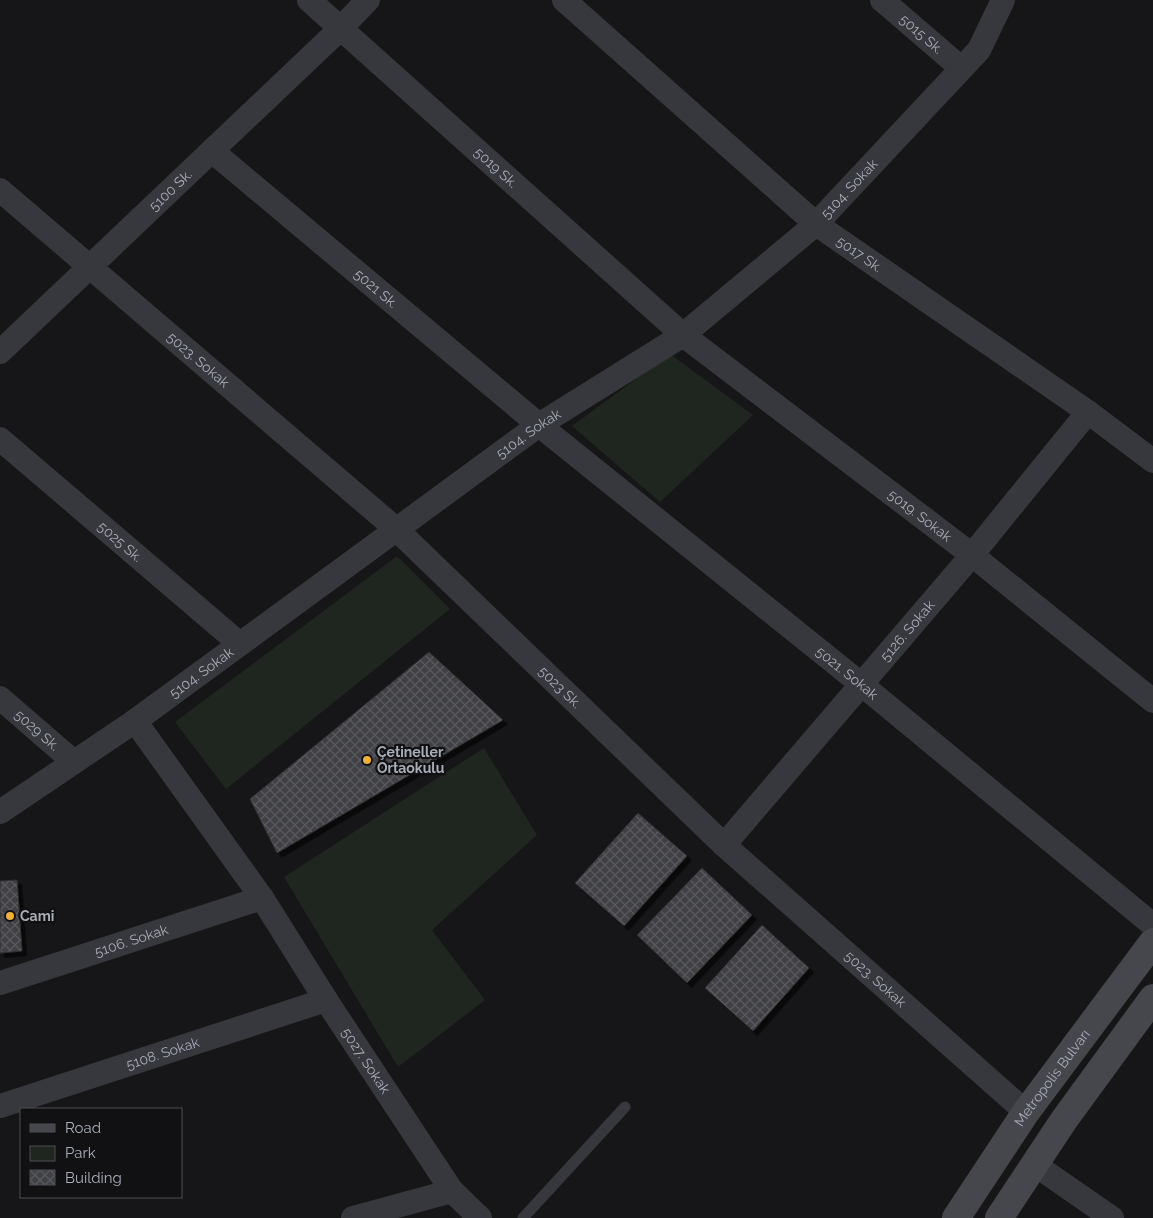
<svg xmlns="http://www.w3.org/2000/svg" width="1153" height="1218" font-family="Raleway,sans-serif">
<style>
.park{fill:#1e261f}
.building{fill:url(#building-cross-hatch);stroke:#303034;filter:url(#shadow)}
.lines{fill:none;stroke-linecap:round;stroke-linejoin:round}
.lane{stroke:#37383d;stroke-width:11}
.street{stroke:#37383d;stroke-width:24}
.secondary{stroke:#45474d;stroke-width:28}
.poi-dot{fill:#f2b134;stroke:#111113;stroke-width:2}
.labels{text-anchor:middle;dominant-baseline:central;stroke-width:4.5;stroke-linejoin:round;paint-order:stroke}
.street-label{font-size:14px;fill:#a8adb8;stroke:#111113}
.poi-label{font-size:14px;font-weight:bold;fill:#a8adb8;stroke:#111113;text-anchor:start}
</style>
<defs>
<pattern id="building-cross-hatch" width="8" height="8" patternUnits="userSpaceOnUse" patternTransform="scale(1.25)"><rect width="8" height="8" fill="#404145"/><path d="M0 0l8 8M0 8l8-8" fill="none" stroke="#595a5e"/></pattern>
<filter id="shadow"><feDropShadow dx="4.5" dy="4.5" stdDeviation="0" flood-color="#0009"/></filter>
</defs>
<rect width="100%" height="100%" fill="#161618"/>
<!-- park -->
<g class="park">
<polygon points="670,354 753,415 660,502 572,426"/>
<polygon points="397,556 450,609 226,789 175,722"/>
<polygon points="484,748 537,835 432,930 485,1000 398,1067 284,877"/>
</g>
<!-- building -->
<g class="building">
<polygon points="429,652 503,720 277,853 250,799"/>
<polygon points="638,813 687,856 624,926 575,883"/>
<polygon points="702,868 752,915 687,983 637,935"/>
<polygon points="17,880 22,951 0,953 0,881"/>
<polygon points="762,925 809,968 753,1031 705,988"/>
</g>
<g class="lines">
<!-- lane -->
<polyline class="lane" points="523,1218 625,1107"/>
<!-- street -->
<g class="street">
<path id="s1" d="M309,0l374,335 289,220 181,146"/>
<path id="s2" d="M564,0l252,224 272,188 65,49"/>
<path id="s3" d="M882,0l79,68"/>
<path id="s4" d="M212,151l327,274 322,259 292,241"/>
<path id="s5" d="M0,190l396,339 328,316 302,267"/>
<path id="s6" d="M0,352l340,-323 28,-29"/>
<path id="s7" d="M0,439l240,205"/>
<path id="s8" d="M0,698l74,64"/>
<path id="s9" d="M135,721l127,177 64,102 126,191 28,27"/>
<path id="s10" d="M0,812l135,-91 404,-296 144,-90 133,-111 163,-174 24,-50"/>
<path id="s11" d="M724,845l248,-290 116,-143"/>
<path id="s12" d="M0,983l262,-85"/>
<path id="s13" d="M0,1106l326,-106"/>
<polyline points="1034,1164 1112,1218"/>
<polyline points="353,1218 452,1191"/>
</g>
<!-- secondary -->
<g class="secondary">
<path id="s14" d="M956,1218l70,-106 127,-170"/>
<polyline points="999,1218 1064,1120 1153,998"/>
</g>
</g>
<!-- markers -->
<g class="poi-dot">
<circle cx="367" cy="760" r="5"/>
<circle cx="10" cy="916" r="5"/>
</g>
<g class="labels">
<!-- street labels -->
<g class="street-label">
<text stroke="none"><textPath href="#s3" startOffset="52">5015 Sk.</textPath></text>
<text stroke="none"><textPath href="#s1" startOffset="251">5019 Sk.</textPath></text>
<text stroke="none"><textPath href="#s10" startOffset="1055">5104. Sokak</textPath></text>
<text stroke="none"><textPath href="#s6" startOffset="235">5100 Sk.</textPath></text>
<text stroke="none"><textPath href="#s2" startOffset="390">5017 Sk.</textPath></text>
<text stroke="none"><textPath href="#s4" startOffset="214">5021 Sk.</textPath></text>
<text stroke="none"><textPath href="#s5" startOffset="261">5023. Sokak</textPath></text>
<text stroke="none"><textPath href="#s10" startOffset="650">5104. Sokak</textPath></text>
<text stroke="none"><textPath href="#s1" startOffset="800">5019. Sokak</textPath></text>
<text stroke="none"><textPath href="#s7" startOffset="158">5025 Sk.</textPath></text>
<text stroke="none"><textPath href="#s11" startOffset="282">5126. Sokak</textPath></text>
<text stroke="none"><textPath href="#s10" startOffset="245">5104. Sokak</textPath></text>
<text stroke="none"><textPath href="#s4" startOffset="822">5021. Sokak</textPath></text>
<text stroke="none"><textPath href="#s5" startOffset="749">5023 Sk.</textPath></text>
<text stroke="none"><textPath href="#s8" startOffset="49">5029 Sk.</textPath></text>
<text stroke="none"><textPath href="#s12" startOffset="138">5106. Sokak</textPath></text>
<text stroke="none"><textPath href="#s5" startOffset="1179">5023. Sokak</textPath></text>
<text stroke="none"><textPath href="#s13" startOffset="171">5108. Sokak</textPath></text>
<text stroke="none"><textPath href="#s9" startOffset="411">5027. Sokak</textPath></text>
<text stroke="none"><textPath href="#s14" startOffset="170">Metropolis Bulvarı</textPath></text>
</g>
<!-- poi labels -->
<g class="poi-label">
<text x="377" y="752">Çetineller<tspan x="377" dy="16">Ortaokulu</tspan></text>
<text x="20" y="916">Cami</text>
</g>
</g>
<!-- legend -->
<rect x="20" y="1108" width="162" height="90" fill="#111113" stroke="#4d4f55"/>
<rect x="30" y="1124" width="25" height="8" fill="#45474d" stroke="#4d4f55"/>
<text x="65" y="1133" font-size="15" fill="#a8adb8">Road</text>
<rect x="30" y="1146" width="25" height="15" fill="#1e261f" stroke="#4d4f55"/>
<text x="65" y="1158" font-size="15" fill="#a8adb8">Park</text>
<rect x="30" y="1170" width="25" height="15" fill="url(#building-cross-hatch)" stroke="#4d4f55"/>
<text x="65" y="1183" font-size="15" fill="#a8adb8">Building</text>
</svg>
